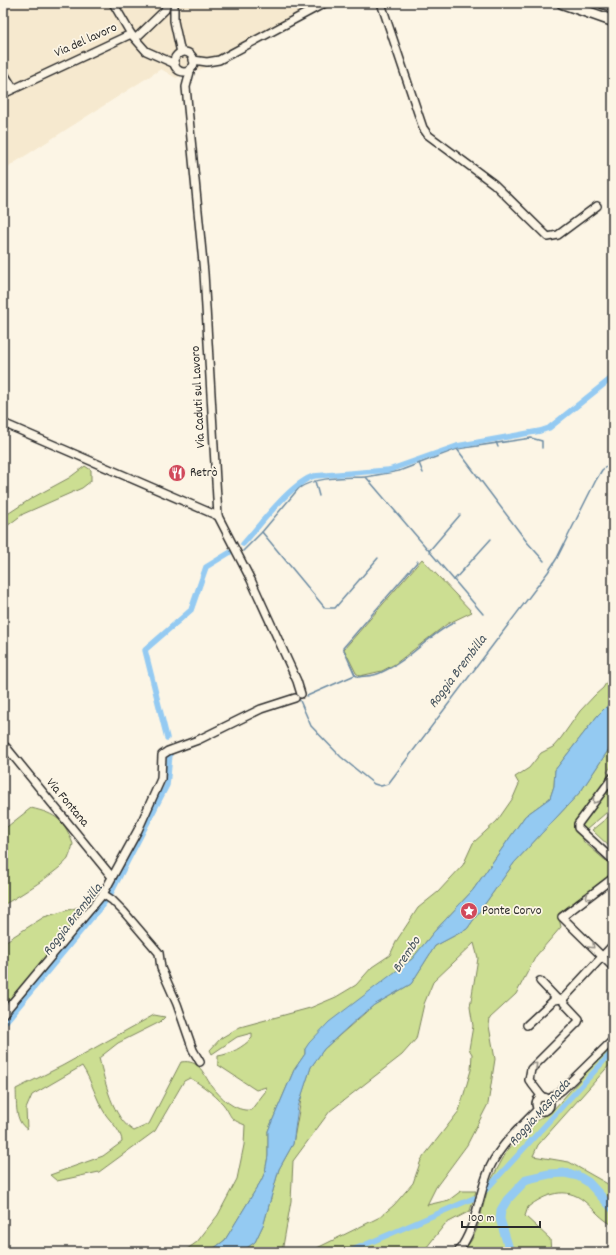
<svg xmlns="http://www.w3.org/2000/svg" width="616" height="1255" font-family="Dekko,sans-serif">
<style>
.built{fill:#f6e9cf}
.green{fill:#ccde92;stroke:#7c845e}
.water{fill:#94caf2;stroke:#6a8aa2}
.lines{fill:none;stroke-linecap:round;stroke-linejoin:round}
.stream{stroke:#6a8aa2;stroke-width:1.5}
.canal{stroke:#94caf2;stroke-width:5.5}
.river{stroke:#94caf2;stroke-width:9}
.minor-casing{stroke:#2b2b2b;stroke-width:10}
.highway-casing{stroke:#2b2b2b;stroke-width:13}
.minor{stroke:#fcf5e5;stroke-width:7}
.highway{stroke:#fcf5e5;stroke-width:10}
.oneway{stroke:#949088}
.labels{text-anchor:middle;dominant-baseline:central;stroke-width:3.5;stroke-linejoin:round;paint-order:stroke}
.street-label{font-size:13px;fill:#2b2b2b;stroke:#fcf5e5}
.poi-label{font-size:13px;fill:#2b2b2b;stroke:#fcf5e5;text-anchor:start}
.water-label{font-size:14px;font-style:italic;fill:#45535d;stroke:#fcf5e5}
</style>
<rect width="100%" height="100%" fill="#fcf5e5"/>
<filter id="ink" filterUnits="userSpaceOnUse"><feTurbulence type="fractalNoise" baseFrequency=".025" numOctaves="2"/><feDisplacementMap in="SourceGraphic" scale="8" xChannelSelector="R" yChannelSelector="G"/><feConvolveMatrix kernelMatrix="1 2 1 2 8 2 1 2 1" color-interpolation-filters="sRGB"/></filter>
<g filter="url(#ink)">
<!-- built -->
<polygon class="built" points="3,3 332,3 221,62 176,78 161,69 3,170"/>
<!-- green -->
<g class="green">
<polygon points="85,466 91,470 91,481 82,488 23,514 3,529 3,517 32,498 69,478"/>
<polygon points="422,559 472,612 447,624 395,664 382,671 360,676 356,673 344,649"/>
<path d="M613,672v28l-15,15 -43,55 -1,16 -4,12 -25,18 -52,74 -40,43 -21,26 -107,90v5l-11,16 -26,61v25l-3,16 -4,9 -36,59 -16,12h-26l14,-10 21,-27 19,-36 7,-34 1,-20c-18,-7 -12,-8 -22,-21 -9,-10 -21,-19 -33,-26l-6,3 -29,50 -56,41 -42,9 -7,-6 53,-19 19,-14c0,-10 -10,-19 -16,-27 -10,-15 -14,-34 -24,-49l-50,29 -6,14 1,20c-13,-8 -10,-27 -11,-40l46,-23 92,-51 11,2 -5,5 -42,21 -19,15c6,23 13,60 35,73l15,-7 32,-62c19,-3 22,12 30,23 9,12 24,27 40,25l14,-18 1,-5 -10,3 -38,-25v-9c13,-2 25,-9 34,-18v-5l-15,4 -25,17 -2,-4 11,-12 19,-11 70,-19 26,-11 20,-12 16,-18 18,-12 7,-15 21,-32 20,-16 25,-27 10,-22 24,-22 16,-23 6,-14 -4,-7 14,-9 12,-15 12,-6 8,-9 19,-27 15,-16 8,-7z"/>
<polygon points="613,743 613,764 607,772 613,778 613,807 586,830 583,841 613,867 613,873 558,914 561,927 536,956 516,994 490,1018 489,1026 495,1059 488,1104 467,1145 436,1187 427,1205 449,1200 461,1191 476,1191 470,1211 445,1224 423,1252 309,1252 380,1217 394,1205 413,1183 421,1160 459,1111 471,1070 472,1054 469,1049 473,1026 470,1007 478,958 474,943 433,982 424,1004 416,1039 402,1055 330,1111 293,1161 291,1201 282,1252 241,1252 255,1242 264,1223 279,1169 293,1144 302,1094 311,1067 324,1049 374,1005 411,984 435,946 467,929 514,863 581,791"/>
<path d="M31,808c26,6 33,12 42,36 -1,5 -3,10 -5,15 -9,12 -50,38 -65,46v-75z"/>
<polygon points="613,813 613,850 592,830"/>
<polygon points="86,905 80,916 3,1007 3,943 44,917"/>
<path d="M613,1047v14l-75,84 -5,11 36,6 44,25v38c-12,-6 -18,-15 -29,-24 -18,-15 -39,-7 -56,6l-3,9 25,23 1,13h-89l9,-11 6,-12 12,-45 18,-33 21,-25 25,-16 40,-45z"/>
</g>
<!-- water -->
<polygon class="water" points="613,700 613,743 581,791 514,863 467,929 435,946 411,984 374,1005 358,1018 324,1049 311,1067 298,1107 293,1144 279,1169 264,1223 255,1242 241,1252 209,1252 225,1240 261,1181 265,1172 268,1156 268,1131 294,1070 305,1054 305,1049 309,1043 329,1022 412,959 433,933 473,890 525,816 550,798 554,786 555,770 598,715"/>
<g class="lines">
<!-- stream -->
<g class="stream">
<polyline points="496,442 498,447"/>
<polyline points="457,449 527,542 544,561"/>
<polyline points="419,463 423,473"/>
<polyline points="315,481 319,496"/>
<polyline points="262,532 325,608 335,608 378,558"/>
<path d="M243,551l19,-19 37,-44c19,-12 45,-10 67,-11"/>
<polyline points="429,551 460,515"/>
<polyline points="454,580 491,539"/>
<polyline points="483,614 366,477 399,471 457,449 531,438 542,441 542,448"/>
<path d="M355,675l4,2c7,-1 15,-1 21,-4 29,-12 48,-38 75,-51"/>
<polyline points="298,696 311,726 341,757 374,784 381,786 388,784 548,572 557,558 596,480 602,470 613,461"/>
<polyline points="307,696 355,675 343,648 418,561"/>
</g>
<!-- canal -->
<g class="canal">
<path d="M243,544c17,-19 48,-61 71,-68l75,-6 68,-24 83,-15 9,-3 64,-51"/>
<polyline points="167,738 145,650 191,610 206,567 229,553"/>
<polyline points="3,1025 109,897 167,785 170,754"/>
<polyline points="485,1191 613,1051"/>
<polyline points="348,1252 474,1198"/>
</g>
<!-- river -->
<polyline class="river" points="510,1252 500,1219 501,1210 507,1200 527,1179 549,1174 565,1173 578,1176 588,1182 613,1209"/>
<!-- minor casing -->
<g class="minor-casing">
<g id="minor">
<polyline points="113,3 131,34"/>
<polyline points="174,3 174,21 181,53"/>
<polyline points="381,3 423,128 428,135 494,184 548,237 558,235 597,206"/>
<polyline points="136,38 165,10 167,3"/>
<circle cx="184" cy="62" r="10"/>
<polyline points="193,60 207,62 219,60 325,3"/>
<polyline points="191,68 186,87 204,273 218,516 251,580 297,681 301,694"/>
<polyline points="3,72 13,88"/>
<polyline points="3,94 131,34 146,51 175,64"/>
<polyline points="3,423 218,516"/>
<polyline points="3,746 6,747 112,877"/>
<polyline points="613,777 578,824 578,828 613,860"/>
<polyline points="613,878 562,917 613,967"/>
<polyline points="103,894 112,900 124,912 159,953 161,968 177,1004 193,1050 200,1062"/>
<polyline points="540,981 557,999"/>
<polyline points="563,999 613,945"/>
<polyline points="3,1014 103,894 138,830 161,779 162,755 168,751 198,740 261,709 295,698"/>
<polyline points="527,1025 554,1000 563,999"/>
<circle cx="543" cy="1104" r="7"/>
<polyline points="542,1097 529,1080 531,1069 578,1022 579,1019 564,1003 563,999"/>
<polyline points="548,1100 562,1090 613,1040"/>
<path d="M458,1252c18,-24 19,-50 29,-77 9,-27 32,-46 50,-65"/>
</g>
</g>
<!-- highway casing -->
<g class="highway-casing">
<g id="highway">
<polyline points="562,3 613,21"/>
<polyline points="603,3 613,6"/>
</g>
</g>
<!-- minor -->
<use href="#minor" class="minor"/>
<!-- highway -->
<use href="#highway" class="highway"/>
</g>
<!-- one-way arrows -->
<defs><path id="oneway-chevron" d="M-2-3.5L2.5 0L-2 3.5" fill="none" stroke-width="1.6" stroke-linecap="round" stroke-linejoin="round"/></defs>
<g class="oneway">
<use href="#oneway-chevron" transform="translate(595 801) rotate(127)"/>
<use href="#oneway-chevron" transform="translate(588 897) rotate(143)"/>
<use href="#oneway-chevron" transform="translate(592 946) rotate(45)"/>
<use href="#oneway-chevron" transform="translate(535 1065) rotate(-45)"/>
</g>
</g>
<!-- icons -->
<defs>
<g id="restaurant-disc" transform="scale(0.9)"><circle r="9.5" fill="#d1495b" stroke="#fcf5e5"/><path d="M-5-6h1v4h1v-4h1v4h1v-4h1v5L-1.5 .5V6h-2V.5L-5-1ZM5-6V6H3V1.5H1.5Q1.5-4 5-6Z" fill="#fff"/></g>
<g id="sight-disc" transform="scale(0.9)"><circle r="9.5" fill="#d1495b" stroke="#fcf5e5"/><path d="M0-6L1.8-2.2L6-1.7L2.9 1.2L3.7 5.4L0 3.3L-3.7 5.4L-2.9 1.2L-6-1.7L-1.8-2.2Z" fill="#fff"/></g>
</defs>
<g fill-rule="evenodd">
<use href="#restaurant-disc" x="177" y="473"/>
<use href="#sight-disc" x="469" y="911"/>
</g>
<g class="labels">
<!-- street labels -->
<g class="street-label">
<text transform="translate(86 41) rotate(-24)">Via del lavoro</text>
<text transform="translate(199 397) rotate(-93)">Via Caduti sul Lavoro</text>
<text transform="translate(67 803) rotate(50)">Via Fontana</text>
</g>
<!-- poi labels -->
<g class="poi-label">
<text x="190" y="473">Retrò</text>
<text x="482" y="911">Ponte Corvo</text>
</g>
<!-- water labels -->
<g class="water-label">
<text transform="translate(458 672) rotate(-53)">Roggia Brembilla</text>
<text transform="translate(73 920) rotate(-52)">Roggia Brembilla</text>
<text transform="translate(407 955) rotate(-57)">Brembo</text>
<text transform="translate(540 1113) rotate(-48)">Roggia Masnada</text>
</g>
</g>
<!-- margin -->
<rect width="616" height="1255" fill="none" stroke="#fcf5e5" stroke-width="16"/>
<rect x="8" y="8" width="600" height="1239" fill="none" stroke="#2b2b2b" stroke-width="1.5" filter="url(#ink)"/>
<!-- scale -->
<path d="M462 1221v6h78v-6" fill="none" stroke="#2b2b2b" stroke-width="2"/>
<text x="468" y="1221" font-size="12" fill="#2b2b2b" stroke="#fcf5e5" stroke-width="3" paint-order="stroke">100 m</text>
</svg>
